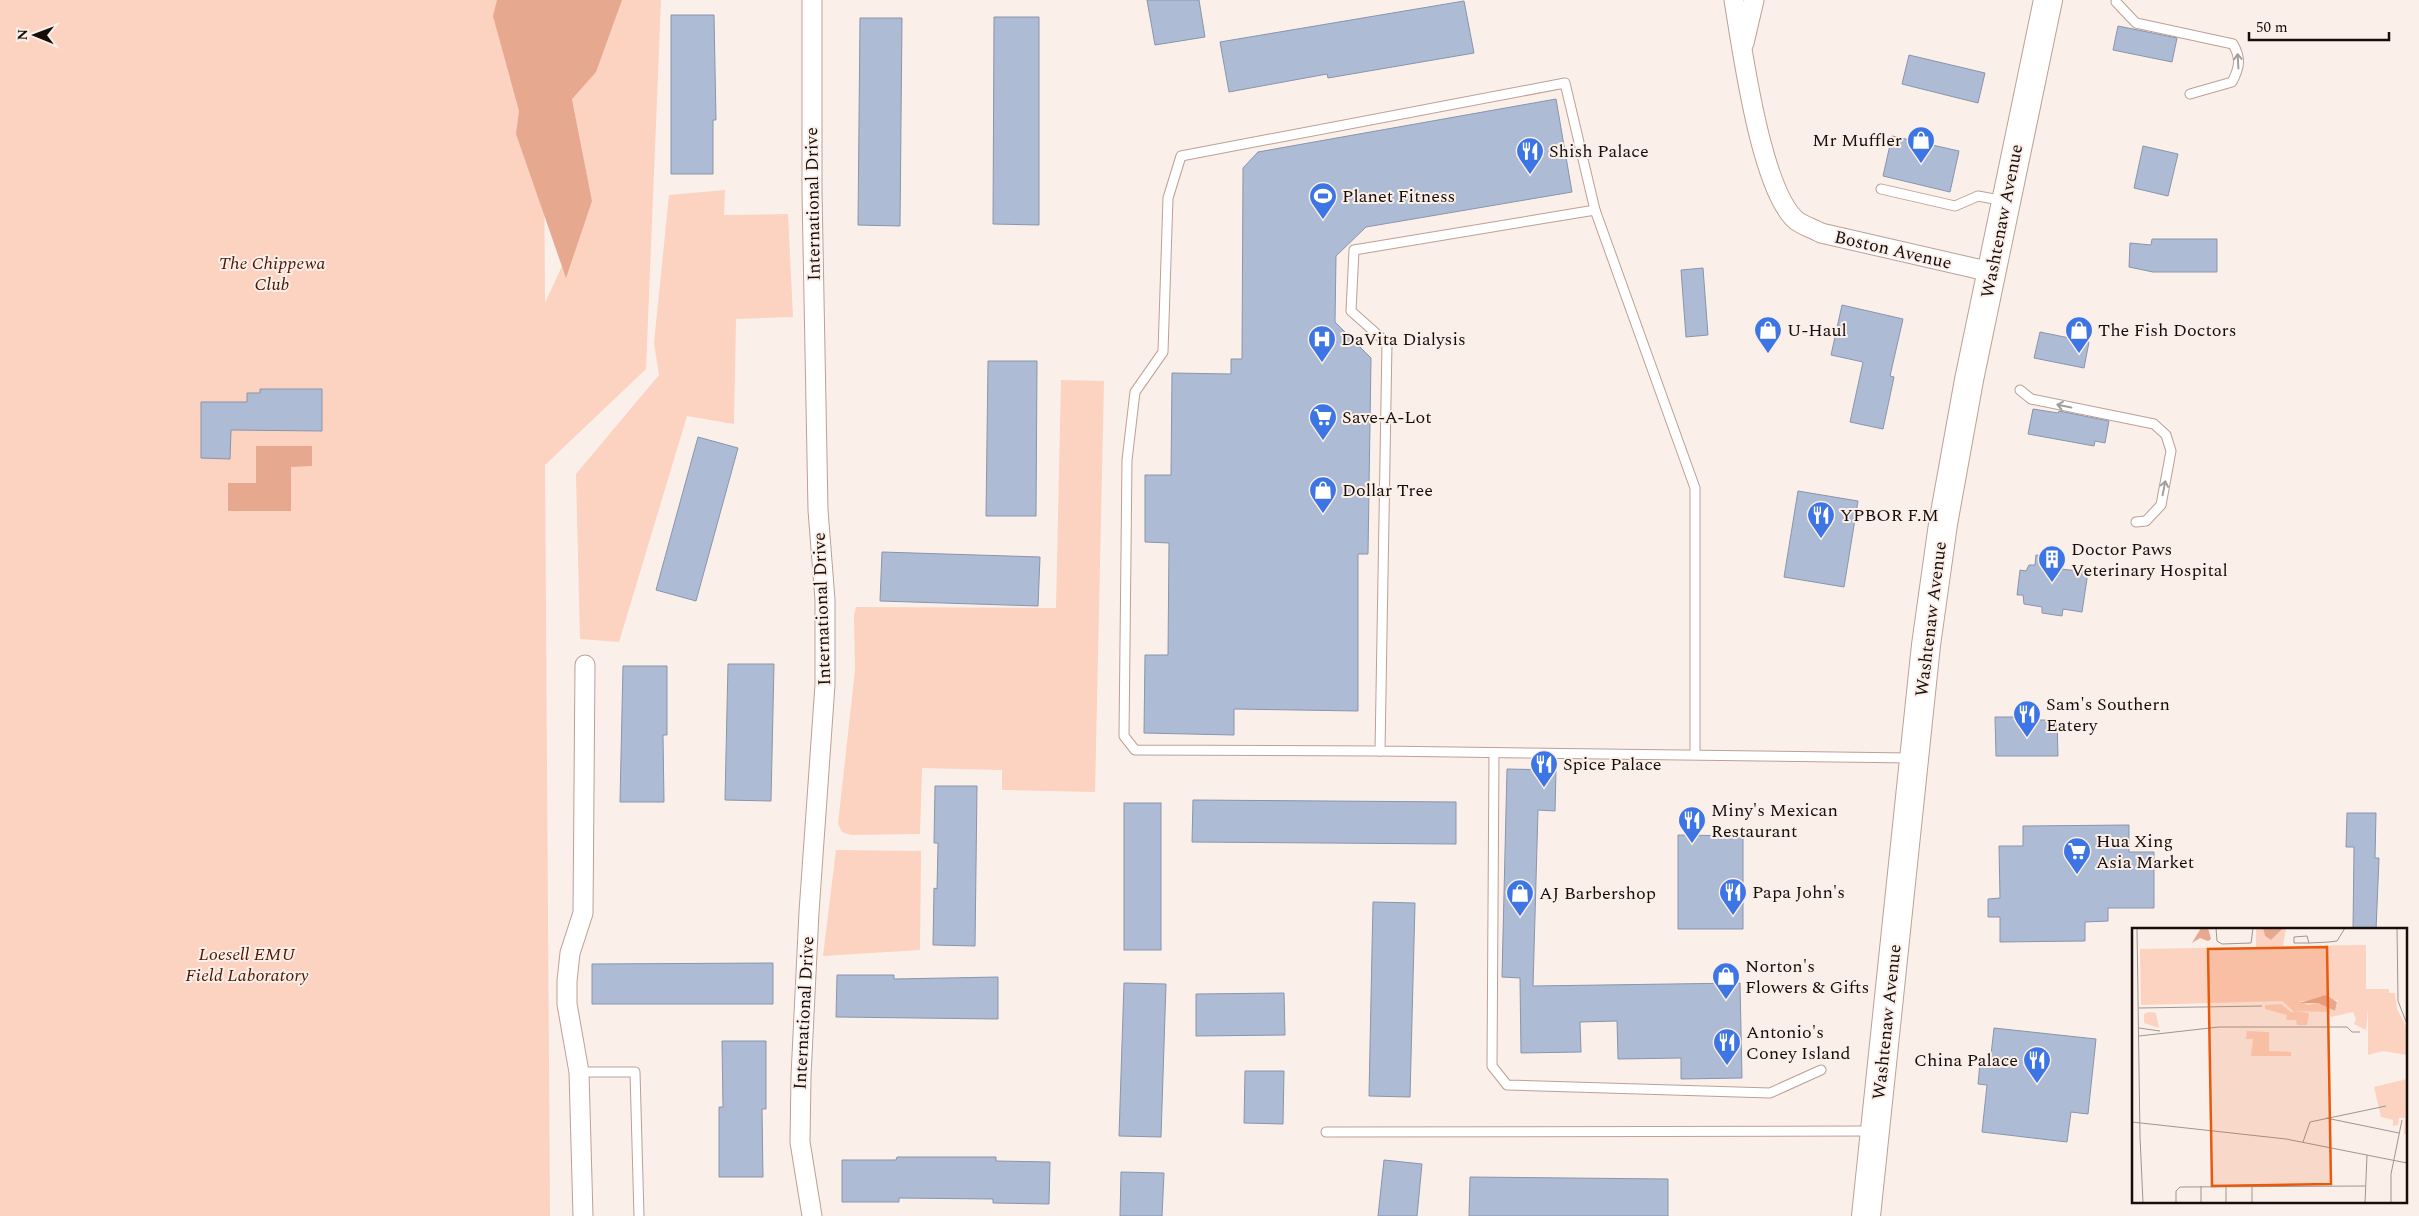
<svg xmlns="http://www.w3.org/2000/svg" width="2419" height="1216" font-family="Spectral,serif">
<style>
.green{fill:#fcd2c0}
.water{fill:#e6a98f}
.building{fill:#aebbd4;stroke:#8895ac}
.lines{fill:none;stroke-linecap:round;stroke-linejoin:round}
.service-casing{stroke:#bca094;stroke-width:11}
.minor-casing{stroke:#bca094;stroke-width:21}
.primary-casing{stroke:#bca094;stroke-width:30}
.service{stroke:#fff;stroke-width:9}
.minor{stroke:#fff;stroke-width:19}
.primary{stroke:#fff;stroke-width:28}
.oneway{stroke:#a29e9d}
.labels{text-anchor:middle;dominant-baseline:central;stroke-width:4;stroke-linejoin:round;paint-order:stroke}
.poi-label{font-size:18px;fill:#170d09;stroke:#fbefea;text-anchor:start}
.street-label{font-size:18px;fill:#170d09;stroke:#fbefea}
.park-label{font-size:18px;font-style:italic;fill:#4c1600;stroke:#fbefea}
.inset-road{fill:none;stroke:#a09590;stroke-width:1}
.view{fill:#e8590c;fill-opacity:0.15;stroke:#e8590c;stroke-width:2.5}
.inset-edge{fill:none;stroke:#170d09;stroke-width:2.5}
</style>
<rect width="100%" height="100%" fill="#fbefea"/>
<!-- green -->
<g class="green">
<polygon points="0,0 543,0 545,303 592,201 572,99 616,0 661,0 646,369 545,465 550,1216 0,1216"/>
<polygon points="725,190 724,215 788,214 793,317 736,319 734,424 687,416 619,642 580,639 576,474 659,375 654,343 669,195"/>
<polygon points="1061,380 1104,381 1095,792 1002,790 1002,770 922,768 920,834 851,835 842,832 838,824 855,670 854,615 856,607 1056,608"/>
<polygon points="836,850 921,851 920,950 823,956"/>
</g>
<!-- water -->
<g class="water">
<polygon points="497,0 622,0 596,72 572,99 592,201 566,278 516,134 519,111 493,16"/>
<polygon points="256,446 312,446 312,466 291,467 291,511 228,511 228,483 256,483"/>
</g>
<!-- building -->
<g class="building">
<polygon points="1147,0 1199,0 1205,37 1155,45"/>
<polygon points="1464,1 1474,53 1328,78 1327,74 1229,92 1220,42"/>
<polygon points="671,15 714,15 716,120 713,120 713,174 671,174"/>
<polygon points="994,17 1039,17 1039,225 993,224"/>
<polygon points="860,18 902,18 900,226 858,225"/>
<polygon points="2118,26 2177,38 2172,62 2113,50"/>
<polygon points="1909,55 1985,73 1978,103 1902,84"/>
<polygon points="1556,99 1572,192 1366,227 1336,256 1335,322 1371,358 1368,554 1358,554 1358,711 1234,709 1234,735 1144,733 1145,655 1168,655 1169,543 1145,542 1145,475 1171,475 1172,373 1231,374 1231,359 1242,359 1243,168 1258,152"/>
<polygon points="1892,136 1959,151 1950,192 1883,176"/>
<polygon points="2143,146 2178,154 2168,196 2134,188"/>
<polygon points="2152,239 2217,239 2217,272 2153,272 2129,267 2130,243 2151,245"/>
<polygon points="1703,268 1708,335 1686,337 1681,270"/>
<polygon points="1842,305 1903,319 1890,376 1894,377 1883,429 1850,422 1863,362 1831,355"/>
<polygon points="2040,332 2089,342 2084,368 2034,358"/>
<polygon points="988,361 1037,361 1036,516 986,516"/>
<polygon points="260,389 322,389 322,431 231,430 230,459 201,458 201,402 247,402 247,393 260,393"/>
<polygon points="2033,409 2058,413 2059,411 2109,421 2105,443 2095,441 2094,446 2028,434"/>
<polygon points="698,437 738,448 696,601 656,590"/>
<polygon points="1798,491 1858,501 1844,587 1784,577"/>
<polygon points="882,552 1040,557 1038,606 880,601"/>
<polygon points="2036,555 2061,559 2061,569 2088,572 2082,612 2063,609 2062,616 2042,613 2042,607 2024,604 2023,595 2017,595 2020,570 2026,571 2029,565 2035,565"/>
<polygon points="728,664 774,664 771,801 725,800"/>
<polygon points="623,666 667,666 667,735 663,735 664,802 620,802"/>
<polygon points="1995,717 2039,717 2039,720 2057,720 2058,756 1996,756"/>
<polygon points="1507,769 1556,770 1555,811 1538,810 1533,986 1740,983 1742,1078 1681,1079 1681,1058 1618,1059 1617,1021 1580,1022 1581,1052 1521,1053 1520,978 1502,977"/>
<polygon points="935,786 977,786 975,946 933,945 934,888 937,889 938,843 934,843"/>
<polygon points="1193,800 1456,802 1456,844 1192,842"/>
<rect x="1124" y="803" width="37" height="147"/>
<polygon points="2347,813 2376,813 2375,858 2379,858 2376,930 2353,930 2354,847 2346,847"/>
<polygon points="2129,825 2129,852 2154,852 2154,908 2108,908 2108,921 2085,922 2085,941 2000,942 2000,917 1988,917 1988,899 2000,898 1999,846 2023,846 2023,826"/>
<polygon points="1678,835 1743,836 1743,929 1678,929"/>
<polygon points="1373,902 1415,903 1410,1097 1369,1096"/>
<polygon points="773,963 773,1004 592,1004 592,964"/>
<polygon points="837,975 894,975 894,979 998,977 998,1019 836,1017"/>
<polygon points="1124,983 1166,984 1161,1137 1119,1136"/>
<polygon points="1284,993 1285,1035 1196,1036 1196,994"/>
<polygon points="1994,1028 2096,1039 2088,1114 2071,1112 2067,1142 1982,1132 1987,1085 1978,1084 1980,1063 1990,1064"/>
<polygon points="722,1041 766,1041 766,1109 762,1109 763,1177 719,1177 719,1107 723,1107"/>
<polygon points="1245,1071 1284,1071 1283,1124 1244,1123"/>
<polygon points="897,1157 996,1157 996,1161 1050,1162 1049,1204 993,1203 993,1199 899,1198 899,1202 842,1202 842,1160 896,1160"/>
<polygon points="1384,1160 1422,1164 1417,1216 1378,1216"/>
<polygon points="1121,1172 1164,1173 1162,1216 1120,1216"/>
<polygon points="1470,1177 1668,1179 1668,1216 1469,1216"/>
</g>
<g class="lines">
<!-- service casing -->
<g class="service-casing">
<g id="service">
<path d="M2116,2l20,21 97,21c8,14 7,23 -1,38l-42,12"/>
<polyline points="1881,189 1955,206 1978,196 2005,201"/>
<polyline points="2020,390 2031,399 2154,424 2166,435 2171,451 2161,505 2146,521 2136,522"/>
<polyline points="1380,751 1135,750 1124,736 1127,460 1135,392 1163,352 1168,198 1181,156 1565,83 1595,210"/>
<polyline points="1494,753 1492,1066 1507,1085 1770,1093 1821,1070"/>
<polyline points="1695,755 1695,488 1595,210 1354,250 1351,311 1387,343 1380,751 1911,758"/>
<polyline points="579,1072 635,1072 639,1216"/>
<polyline points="1326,1132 1872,1131"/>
</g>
</g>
<!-- minor casing -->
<g class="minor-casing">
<g id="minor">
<path d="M1734,0c8,48 27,192 63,221 7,5 17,8 24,12l170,39"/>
<polyline points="1744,43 1754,0"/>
<polyline points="583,1216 579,1072 567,1004 567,981 570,953 583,913 585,665"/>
<polyline points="812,1216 800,1142 801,1076 809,912 825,685 825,600 818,510 812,192 812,0"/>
</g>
</g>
<!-- primary casing -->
<g class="primary-casing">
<polyline id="primary" points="1866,1216 1926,645 1943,524 1969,380 2048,0"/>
</g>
<!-- service -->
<use href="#service" class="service"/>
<!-- minor -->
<use href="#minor" class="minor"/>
<!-- primary -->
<use href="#primary" class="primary"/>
</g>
<!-- one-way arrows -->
<defs><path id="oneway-shaft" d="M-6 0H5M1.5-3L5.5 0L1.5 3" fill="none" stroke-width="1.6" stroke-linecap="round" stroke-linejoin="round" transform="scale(1.25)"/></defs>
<g class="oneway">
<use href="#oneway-shaft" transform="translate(2238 61) rotate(-93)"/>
<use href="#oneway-shaft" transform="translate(2064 406) rotate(-168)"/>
<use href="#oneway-shaft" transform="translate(2164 488) rotate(-79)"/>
</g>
<!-- icons -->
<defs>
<g id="shop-pin" transform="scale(1.4375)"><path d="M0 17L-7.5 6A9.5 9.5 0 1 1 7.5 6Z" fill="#3e75e5" stroke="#fbefea"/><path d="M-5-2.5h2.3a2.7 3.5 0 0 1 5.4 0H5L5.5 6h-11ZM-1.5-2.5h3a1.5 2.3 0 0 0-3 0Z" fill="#fff"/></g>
<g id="restaurant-pin" transform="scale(1.4375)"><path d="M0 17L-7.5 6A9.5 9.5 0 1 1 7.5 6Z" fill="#3e75e5" stroke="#fbefea"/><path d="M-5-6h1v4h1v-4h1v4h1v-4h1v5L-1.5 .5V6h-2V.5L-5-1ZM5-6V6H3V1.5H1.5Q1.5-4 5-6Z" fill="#fff"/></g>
<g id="stadium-pin" transform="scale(1.4375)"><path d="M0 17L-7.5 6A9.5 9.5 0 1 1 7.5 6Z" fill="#3e75e5" stroke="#fbefea"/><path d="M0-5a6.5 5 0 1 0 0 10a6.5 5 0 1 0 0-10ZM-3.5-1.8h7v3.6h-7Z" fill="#fff"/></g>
<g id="hospital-pin" transform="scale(1.4375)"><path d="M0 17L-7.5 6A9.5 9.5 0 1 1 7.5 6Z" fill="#3e75e5" stroke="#fbefea"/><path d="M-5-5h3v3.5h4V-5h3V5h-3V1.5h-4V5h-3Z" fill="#fff"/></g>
<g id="supermarket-pin" transform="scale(1.4375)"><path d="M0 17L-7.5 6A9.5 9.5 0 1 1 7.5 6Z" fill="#3e75e5" stroke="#fbefea"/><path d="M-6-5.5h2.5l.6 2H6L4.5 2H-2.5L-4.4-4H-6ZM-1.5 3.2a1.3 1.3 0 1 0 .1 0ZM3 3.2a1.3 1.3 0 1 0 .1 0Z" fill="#fff"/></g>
<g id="building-pin" transform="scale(1.4375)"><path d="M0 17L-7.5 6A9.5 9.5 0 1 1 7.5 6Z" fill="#3e75e5" stroke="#fbefea"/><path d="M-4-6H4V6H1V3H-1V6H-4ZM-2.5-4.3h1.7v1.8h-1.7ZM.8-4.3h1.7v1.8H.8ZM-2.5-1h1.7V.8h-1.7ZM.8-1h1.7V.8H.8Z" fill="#fff"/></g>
</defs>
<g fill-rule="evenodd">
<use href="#shop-pin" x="1921" y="140"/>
<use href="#restaurant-pin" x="1530" y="151"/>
<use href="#stadium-pin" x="1323" y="196"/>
<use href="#shop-pin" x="1768" y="330"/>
<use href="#shop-pin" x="2079" y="330"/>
<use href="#hospital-pin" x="1322" y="339"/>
<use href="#supermarket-pin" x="1323" y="417"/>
<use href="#shop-pin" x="1323" y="490"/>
<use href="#restaurant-pin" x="1821" y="515"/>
<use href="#building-pin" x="2052" y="559"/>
<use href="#restaurant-pin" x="2027" y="714"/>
<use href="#restaurant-pin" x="1544" y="764"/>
<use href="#restaurant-pin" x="1692" y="820"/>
<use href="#supermarket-pin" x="2077" y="851"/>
<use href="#restaurant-pin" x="1733" y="892"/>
<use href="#shop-pin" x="1520" y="893"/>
<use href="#shop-pin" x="1726" y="976"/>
<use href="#restaurant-pin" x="1727" y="1042"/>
<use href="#restaurant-pin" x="2037" y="1060"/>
</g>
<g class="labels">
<!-- poi labels -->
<g class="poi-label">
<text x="1902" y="140" text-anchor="end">Mr Muffler</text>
<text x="1549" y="151">Shish Palace</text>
<text x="1342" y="196">Planet Fitness</text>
<text x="1787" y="330">U-Haul</text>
<text x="2098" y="330">The Fish Doctors</text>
<text x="1341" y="339">DaVita Dialysis</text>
<text x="1342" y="417">Save-A-Lot</text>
<text x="1342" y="490">Dollar Tree</text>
<text x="1840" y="515">YPBOR F.M</text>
<text x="2071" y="549">Doctor Paws<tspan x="2071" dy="21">Veterinary Hospital</tspan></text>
<text x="2046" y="704">Sam's Southern<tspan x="2046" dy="21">Eatery</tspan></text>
<text x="1563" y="764">Spice Palace</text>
<text x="1711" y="810">Miny's Mexican<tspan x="1711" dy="21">Restaurant</tspan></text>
<text x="2096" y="841">Hua Xing<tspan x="2096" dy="21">Asia Market</tspan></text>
<text x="1752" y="892">Papa John's</text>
<text x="1539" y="893">AJ Barbershop</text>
<text x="1745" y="966">Norton's<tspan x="1745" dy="21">Flowers &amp; Gifts</tspan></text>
<text x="1746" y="1032">Antonio's<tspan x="1746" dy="21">Coney Island</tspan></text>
<text x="2018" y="1060" text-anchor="end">China Palace</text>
</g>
<!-- street labels -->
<g class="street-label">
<text transform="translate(813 204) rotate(-91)">International Drive</text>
<text transform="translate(2002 221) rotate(-79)">Washtenaw Avenue</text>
<text transform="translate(1893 250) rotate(13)">Boston Avenue</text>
<text transform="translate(822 609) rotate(-92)">International Drive</text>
<text transform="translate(1931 619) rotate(-83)">Washtenaw Avenue</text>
<text transform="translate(804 1013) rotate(-87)">International Drive</text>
<text transform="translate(1887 1022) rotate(-84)">Washtenaw Avenue</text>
</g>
<!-- park labels -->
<g class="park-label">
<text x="272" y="263">The Chippewa<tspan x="272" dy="21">Club</tspan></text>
<text x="247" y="954">Loesell EMU<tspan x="247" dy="21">Field Laboratory</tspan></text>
</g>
</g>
<!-- overview -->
<g transform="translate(2132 928)">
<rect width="275" height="275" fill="#fbefea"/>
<path d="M124,0h7l2,8 6,4 11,-12h4l-3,18 83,-1v44h23v4h6l2,16 10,19v27l-24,-4 -15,4v-46l-2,21 -12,-6 2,-5 -3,-7 -22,5 -3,-5 -33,-1 14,2 -2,12h-10l-1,-5h-10l1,-5 -22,-6v-4l16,-1 10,8h3l-12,-11 -141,4 -1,-56 116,-2zM206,72l-3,11 -17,-8 -10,2 -9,-4zM17,84l7,1 3,15 -15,-5v-9zM115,103l22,1v19l22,1v4h-40l2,-17h-7zM275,151v56l-3,-1 1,-16h-6l-1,7 -5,1v-6l-12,-3 -7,-30z" fill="#fcd2c0" fill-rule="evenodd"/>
<path d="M69,0h7l3,11 -3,2 -8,-3 -8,5zM131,0h20l-12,12 -6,-4zM194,67l11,7 -2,9 -17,-8h-18z" fill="#e6a98f"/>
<path class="inset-road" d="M5,0l3,209M84,0l1,13 5,3 29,-1 2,-15M265,0l1,73 9,23M177,15l-2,-7 -13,1v6h15l20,-1 8,-1 8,-13M7,80l123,-2M7,100l21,3M7,108l80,-9h128l5,5h8M194,190l73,15M0,194l154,17 121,24M8,209l3,66M171,214l7,-20 76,-16M120,257v18M69,258v17M94,258v17M44,275v-12l4,-4 185,-1M233,275l2,-48M259,275v-29l11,-54"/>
<path class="view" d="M195,19l4,237 -119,2 -4,-237z"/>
<rect width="275" height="275" class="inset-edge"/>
</g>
<!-- north arrow -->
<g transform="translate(35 35) rotate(271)" stroke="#fbefea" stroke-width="4" paint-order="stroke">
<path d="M0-4L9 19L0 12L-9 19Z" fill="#170d09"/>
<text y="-8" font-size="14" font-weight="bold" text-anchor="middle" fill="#170d09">N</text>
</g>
<!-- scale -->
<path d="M2249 32v8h140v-8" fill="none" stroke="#170d09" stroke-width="2.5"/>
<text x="2256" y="32" font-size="15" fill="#170d09" stroke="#fbefea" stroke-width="4" paint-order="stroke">50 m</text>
</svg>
